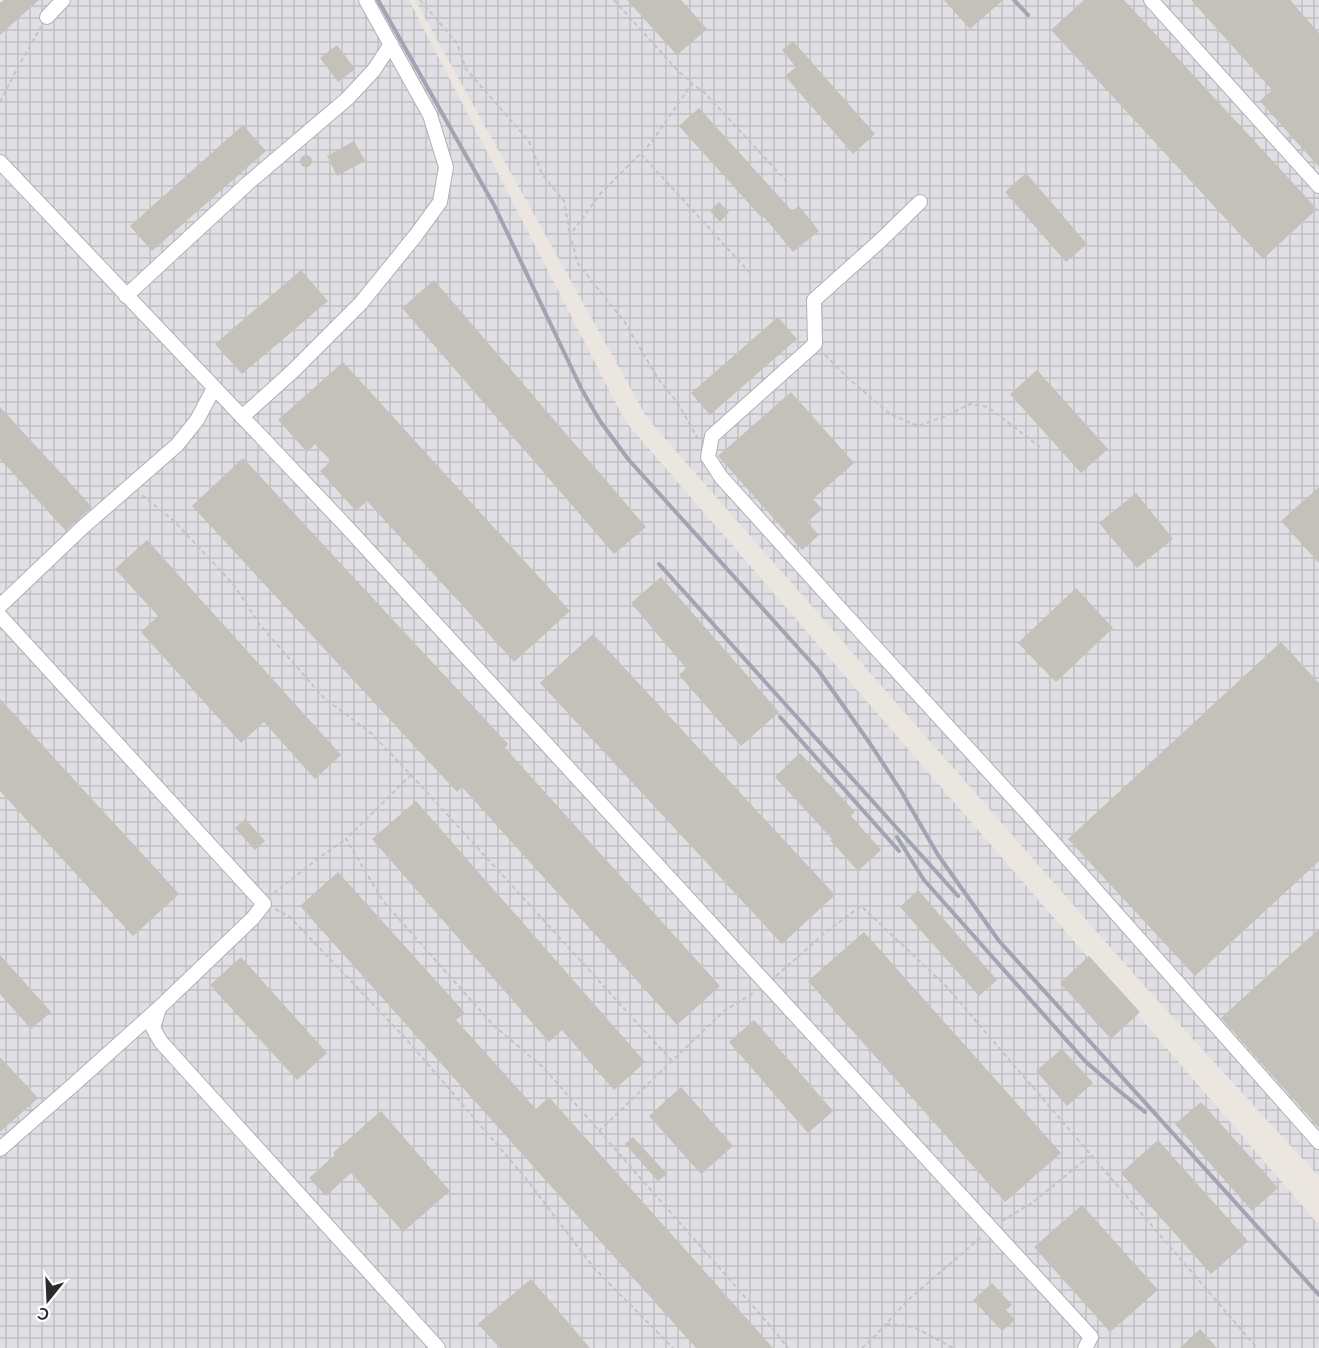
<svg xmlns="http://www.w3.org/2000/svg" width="1319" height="1348" font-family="Lato,sans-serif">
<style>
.industrial{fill:url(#industrial-grid)}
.building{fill:#c4c0ba}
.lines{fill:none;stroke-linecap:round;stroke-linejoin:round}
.minor-casing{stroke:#afb0ba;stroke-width:16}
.path{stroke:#c4c4c4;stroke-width:2;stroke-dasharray:4.5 3;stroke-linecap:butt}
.minor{stroke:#fff;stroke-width:14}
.rail{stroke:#a2a4b3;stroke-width:4}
</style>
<defs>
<pattern id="industrial-grid" width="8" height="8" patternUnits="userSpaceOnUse" patternTransform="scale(1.5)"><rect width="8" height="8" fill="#e0dfe4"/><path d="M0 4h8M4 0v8" fill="none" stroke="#c0c0c4"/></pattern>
</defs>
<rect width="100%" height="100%" fill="#ebe6df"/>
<!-- industrial -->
<g class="industrial">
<polygon points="4,0 409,0 625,421 1319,1225 1319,1348 0,1348 0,3"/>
<polygon points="415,0 1319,0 1319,1177 1139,980 647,418"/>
</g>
<!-- building -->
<g class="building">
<polygon points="4,0 39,0 0,35 0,3"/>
<polygon points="627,0 681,0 707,29 677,55"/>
<polygon points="944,0 1003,0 970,29"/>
<polygon points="1084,0 1124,0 1317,209 1263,259 1051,30"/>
<polygon points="1191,0 1290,0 1319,33 1319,167 1260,101 1272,90"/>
<polygon points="793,41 875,134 853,154 785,76 796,67 782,50"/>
<polygon points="337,45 355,69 338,82 320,58"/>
<polygon points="699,108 792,211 799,206 819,231 793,252 764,217 762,218 679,126"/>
<polygon points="243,125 266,151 152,251 130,226"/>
<polygon points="354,141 365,161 337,176 327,156"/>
<circle cx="306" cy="161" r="6"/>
<polygon points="1026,173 1087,244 1066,262 1005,192"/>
<polygon points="719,202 729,212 720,222 710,211"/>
<polygon points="301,270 328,301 242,374 215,344"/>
<polygon points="434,280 646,527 614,554 402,308"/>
<polygon points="778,317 797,339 710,415 691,393"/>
<polygon points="343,362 570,611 514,662 367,501 356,511 320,471 331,461 315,444 307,452 278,420"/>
<polygon points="1037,370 1108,449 1081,473 1010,394"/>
<polygon points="791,392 854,463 813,499 822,509 807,522 819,535 802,550 718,456"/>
<polygon points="0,407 92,507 66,531 0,459"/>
<polygon points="243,458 508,744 505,748 720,986 677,1025 462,787 457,792 192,506"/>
<polygon points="1319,487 1319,563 1281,521"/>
<polygon points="1136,493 1173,539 1137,568 1099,523"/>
<polygon points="147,540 341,755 315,779 264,722 241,743 141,632 158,616 115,569"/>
<polygon points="661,577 779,712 741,746 679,675 686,668 631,603"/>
<polygon points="1076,588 1113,628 1056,682 1018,643"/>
<polygon points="593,634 835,895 782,944 540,683"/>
<polygon points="1281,642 1319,683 1319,861 1195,976 1068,839"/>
<polygon points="0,699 179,894 133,936 0,791"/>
<polygon points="800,753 855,812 851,816 881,850 858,871 830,840 832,839 775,777"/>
<polygon points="416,801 645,1062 614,1090 562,1030 549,1042 372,839"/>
<polygon points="245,819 265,841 255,850 235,828"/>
<polygon points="338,872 465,1013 456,1020 536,1109 549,1097 773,1348 696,1348 300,906"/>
<polygon points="918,890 997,980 979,996 900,907"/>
<polygon points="1319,929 1319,1128 1221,1018"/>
<polygon points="864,932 1061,1153 1005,1202 808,981"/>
<polygon points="0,955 51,1012 31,1029 0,994"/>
<polygon points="1089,956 1140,1012 1111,1039 1060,983"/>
<polygon points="241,957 327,1053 297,1080 210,985"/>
<polygon points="754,1020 833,1111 808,1133 729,1042"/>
<polygon points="1062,1049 1093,1083 1067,1106 1036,1071"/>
<polygon points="0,1057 38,1098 0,1132"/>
<polygon points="681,1087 733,1146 701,1174 649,1116"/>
<polygon points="1201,1102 1278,1188 1252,1211 1175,1124"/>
<polygon points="381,1111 450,1191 403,1232 351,1173 326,1196 309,1178 335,1155 333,1153"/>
<polygon points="633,1137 667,1174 658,1181 625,1144"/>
<polygon points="1158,1140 1248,1241 1211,1274 1121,1173"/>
<polygon points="1082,1205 1158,1290 1110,1332 1034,1247"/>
<polygon points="531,1279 590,1348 500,1348 478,1324"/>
<polygon points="992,1283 1012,1305 1006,1310 1015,1320 1002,1331 973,1300"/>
<polygon points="1200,1329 1217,1348 1180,1348"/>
</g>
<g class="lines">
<!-- minor casing -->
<g class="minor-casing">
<g id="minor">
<polyline points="1151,0 1319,186"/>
<polyline points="47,17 63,0"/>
<polyline points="0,162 345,525 1091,1337 1085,1348"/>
<polyline points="920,202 881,240 814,300 815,344 712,436 708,457 721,477 842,611 1028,814 1319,1142"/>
<polyline points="126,296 247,184 347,99 374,70 391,44"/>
<polyline points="242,417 293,371 361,303 416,235 440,202 446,167 430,115 366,0"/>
<polyline points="0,606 83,527 177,445 197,420 214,388"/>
<polyline points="0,616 264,904 253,918 159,1008 153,1028 161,1042 438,1348"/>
<polyline points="0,1149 72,1086 159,1008"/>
</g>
</g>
<!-- path -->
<g class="path">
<polyline points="420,0 457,43 466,69 529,141 542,174 564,201 570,235"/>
<polyline points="614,0 678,71 692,83"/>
<polyline points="0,102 18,67 41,27"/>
<polyline points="641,154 751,274"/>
<polyline points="825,355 849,379 890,414 918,426 946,416 970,404 988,407 1040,447"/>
<polyline points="698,439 679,405 657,377 624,321 578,264 570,235 601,193 650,144 692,84 703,91 789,184"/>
<polyline points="142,495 174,521 234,585 260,625 324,698 372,734 411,775 346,839 383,901 493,1025 543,1067 773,1329 788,1348"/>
<polyline points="411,775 672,1061"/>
<polyline points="274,893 316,860 346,839"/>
<polyline points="275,909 290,917 407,1040 524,1176 594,1268 673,1348"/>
<polyline points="776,976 826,932 861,906 945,985 1257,1348"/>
<polyline points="599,1131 724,1011 755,992"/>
<polyline points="1002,1221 1032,1203 1091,1155"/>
<polyline points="886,1324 914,1327 953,1348"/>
<polyline points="862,1348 873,1338 908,1300 981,1237"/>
</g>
<!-- minor -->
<use href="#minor" class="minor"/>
<!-- rail -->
<g class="rail">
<polyline points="378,0 494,205 582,390 600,421 628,459 818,670 871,745 901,791 938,855 999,941 1319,1295"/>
<polyline points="1014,0 1028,15"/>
<polyline points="659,564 958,896"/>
<polyline points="780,717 899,851"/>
<polyline points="897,837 924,880 1085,1061 1118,1090 1145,1112"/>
</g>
</g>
<!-- north arrow -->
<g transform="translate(48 1300) rotate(198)" stroke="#ffffff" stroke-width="4.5" paint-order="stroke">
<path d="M0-4.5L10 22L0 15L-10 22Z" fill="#2b2b2b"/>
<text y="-9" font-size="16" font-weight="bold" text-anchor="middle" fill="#2b2b2b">С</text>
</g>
</svg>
